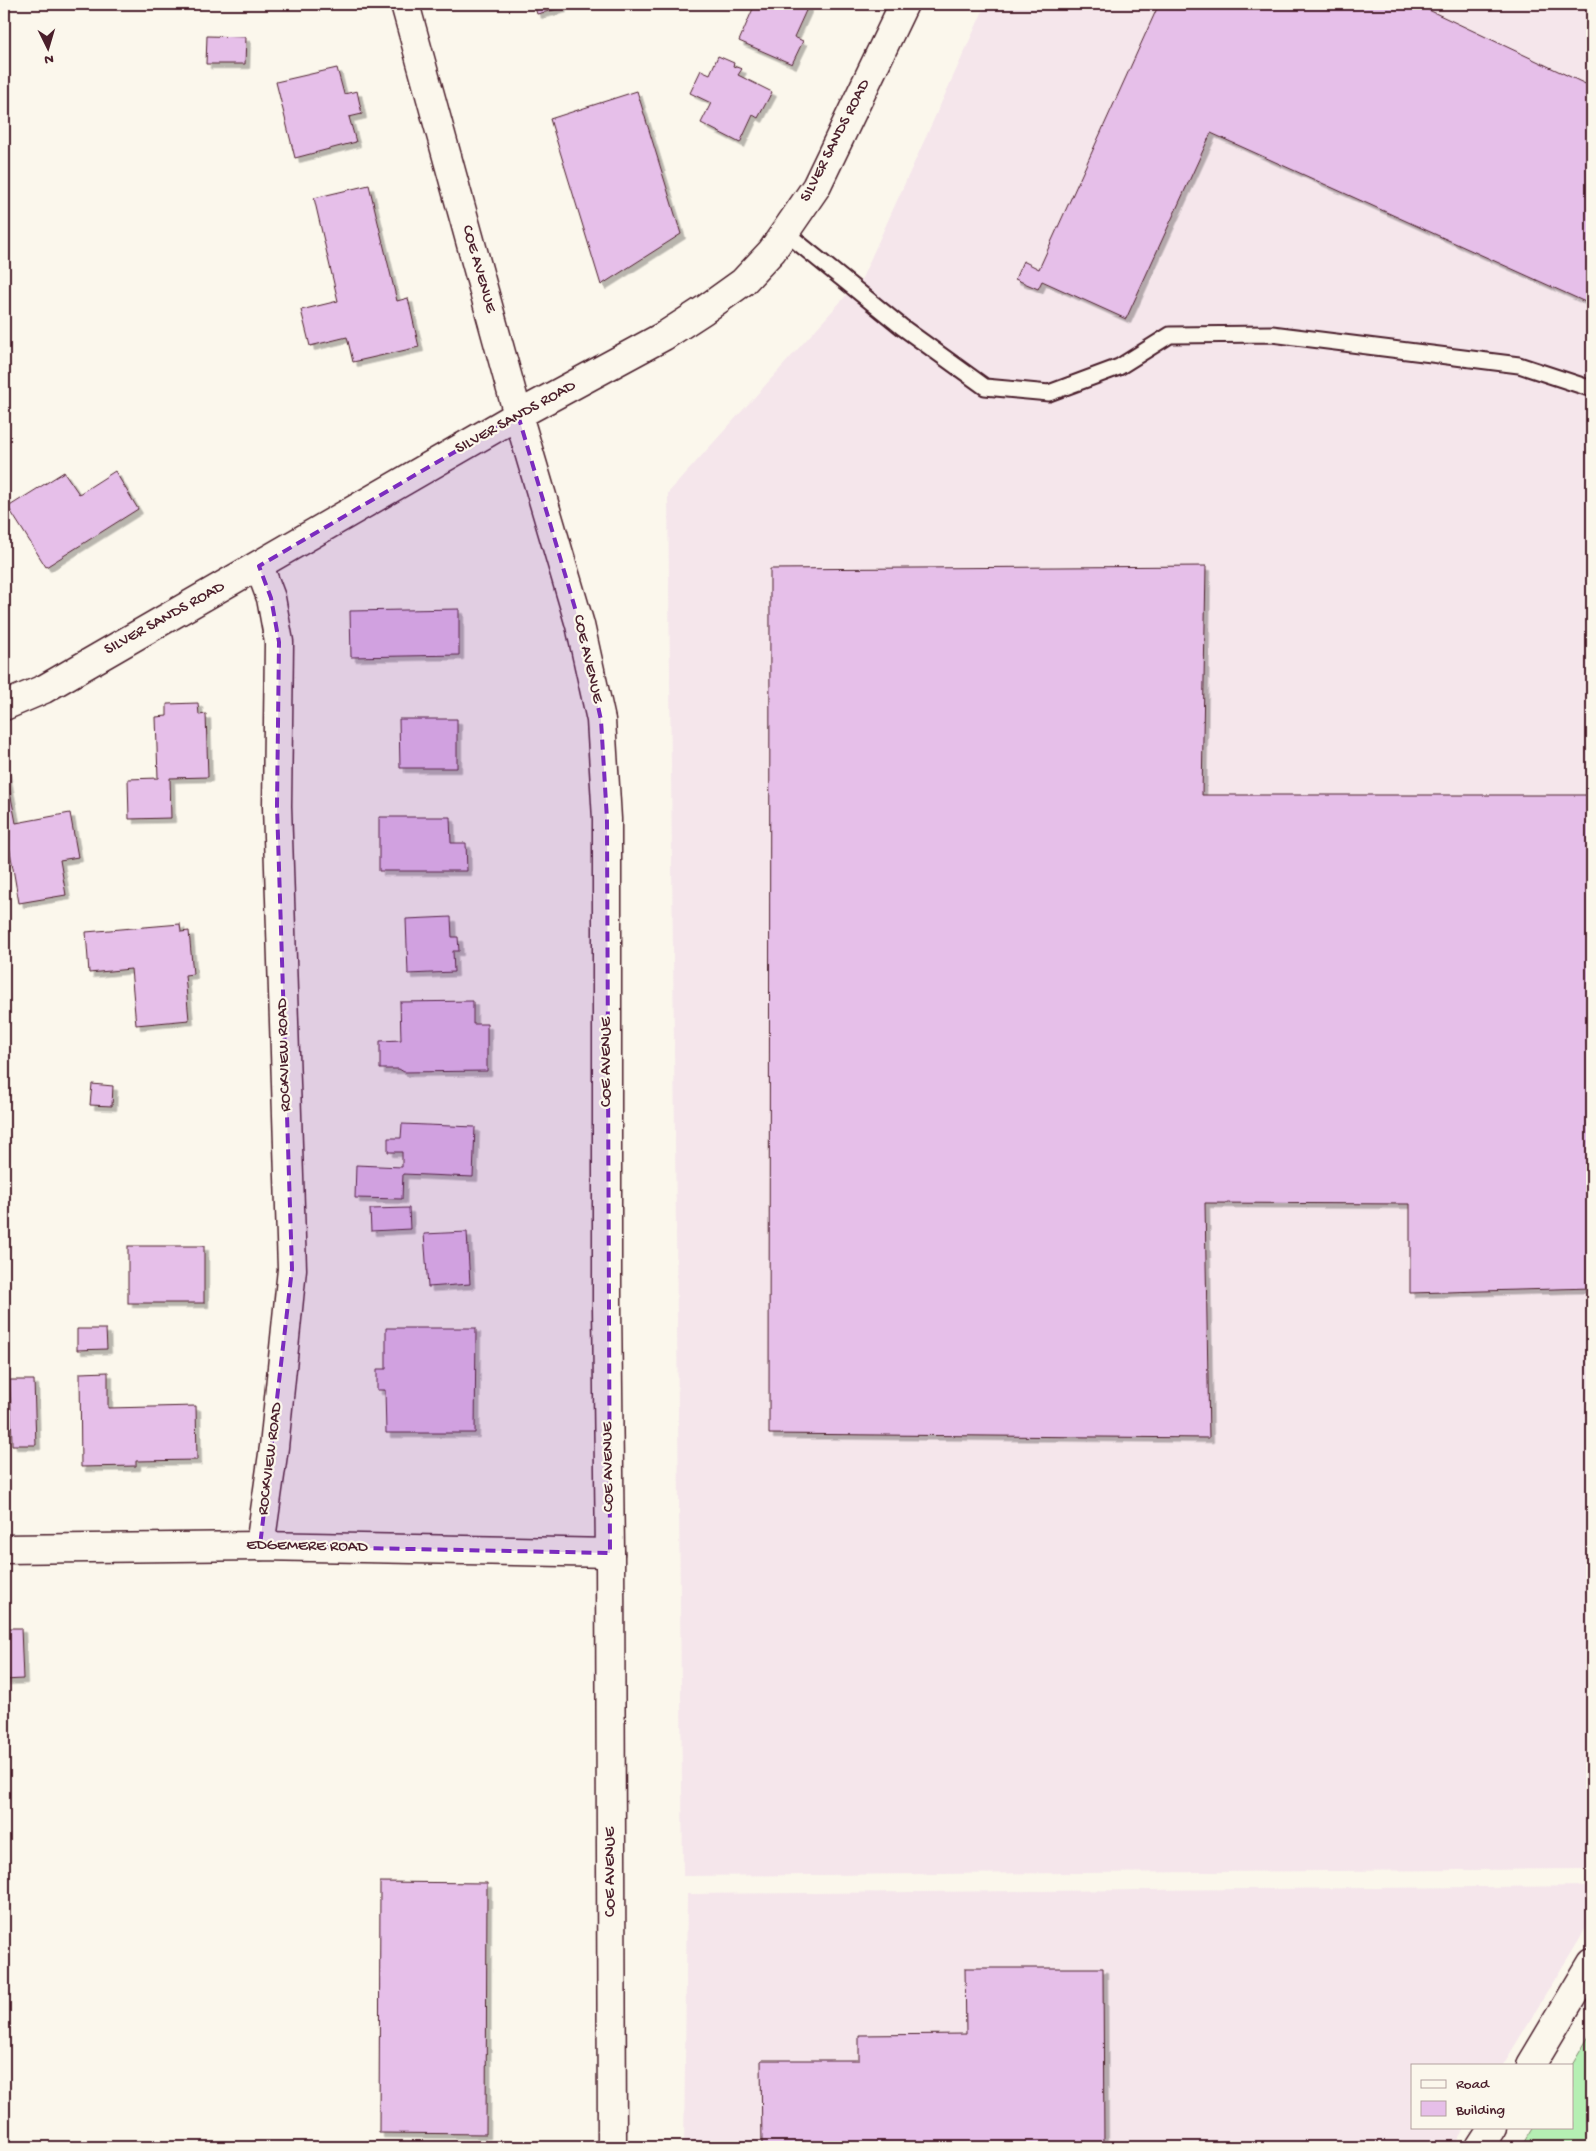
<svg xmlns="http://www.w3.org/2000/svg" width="1596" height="2151" font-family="'Gochi Hand',sans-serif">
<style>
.built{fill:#f5e6eb}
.green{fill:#b5efb3;stroke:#80876f}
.building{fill:#e6bfe9;stroke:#4a1f2b;filter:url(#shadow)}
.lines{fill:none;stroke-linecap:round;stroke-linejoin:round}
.service-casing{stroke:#4a1f2b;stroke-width:19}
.minor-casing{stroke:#4a1f2b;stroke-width:31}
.tertiary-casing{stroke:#4a1f2b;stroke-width:31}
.secondary-casing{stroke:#4a1f2b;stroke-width:31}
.service{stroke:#fbf7ec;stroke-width:15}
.minor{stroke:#fbf7ec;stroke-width:28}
.tertiary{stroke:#fbf7ec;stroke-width:28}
.secondary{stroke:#fbf7ec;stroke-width:28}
.marked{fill:#7b2cbf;fill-opacity:0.2;stroke:#7b2cbf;stroke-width:4;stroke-dasharray:10 6;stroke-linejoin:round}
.labels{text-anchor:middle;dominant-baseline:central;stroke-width:4.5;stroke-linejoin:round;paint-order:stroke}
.street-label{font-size:16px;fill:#4a1f2b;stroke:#fbf7ec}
</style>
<defs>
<filter id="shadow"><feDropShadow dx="4.5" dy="4.5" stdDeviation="0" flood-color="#0004"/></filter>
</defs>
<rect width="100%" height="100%" fill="#fbf7ec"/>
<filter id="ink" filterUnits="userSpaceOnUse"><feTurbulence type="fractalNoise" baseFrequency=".02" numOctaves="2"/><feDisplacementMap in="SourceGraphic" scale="10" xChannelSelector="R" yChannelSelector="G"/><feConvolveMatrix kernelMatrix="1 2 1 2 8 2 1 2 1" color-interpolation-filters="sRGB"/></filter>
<g filter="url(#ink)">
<!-- built -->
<g class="built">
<polygon points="986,4 1592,4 1592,1869 683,1876 668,493 862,278"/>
<polygon points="1592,1886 1592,1918 1503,2065 1412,2065 1412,2127 1465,2127 1453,2147 684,2147 687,1894"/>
</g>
<!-- green -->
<polygon class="green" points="1592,2031 1592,2147 1521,2147 1533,2127 1572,2127 1572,2065"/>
<!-- building -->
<g class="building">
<polygon points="534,4 560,4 562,8 537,14"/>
<polygon points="755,4 809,4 794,37 803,41 792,64 739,41"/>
<polygon points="1159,4 1416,4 1592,87 1592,305 1211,133 1126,319 1042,281 1038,289 1015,279 1023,261 1039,269"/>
<polygon points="207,36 246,37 245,64 206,64"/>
<polygon points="718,56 734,63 733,66 742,69 738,75 772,92 758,118 753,115 740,143 701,123 711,103 690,93 701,70 710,74"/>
<polygon points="337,68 344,94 357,91 362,114 349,117 356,142 295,158 276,82"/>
<polygon points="637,91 681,234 601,285 550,119"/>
<polygon points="369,185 397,301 408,298 419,347 353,362 347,337 310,346 301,310 338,301 314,198"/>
<polygon points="115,471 138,509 46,567 8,507 64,472 79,494"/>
<polygon points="1206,566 1202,795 1592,795 1592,1288 1410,1293 1410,1204 1205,1203 1209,1438 769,1434 770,569"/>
<polygon points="459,609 459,655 351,657 350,611"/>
<polygon points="198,703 199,715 206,714 208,777 170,778 171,818 129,819 128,779 158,778 156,717 167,716 167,704"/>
<polygon points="399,719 457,719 457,768 400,768"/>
<polygon points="4,766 5,766 16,823 70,813 78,857 60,860 66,895 19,903 6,828 4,828"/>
<polygon points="379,817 450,817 451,843 466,843 467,871 379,871"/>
<polygon points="451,917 452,937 458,937 459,951 453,951 454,972 408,974 406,919"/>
<polygon points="180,924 181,932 189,931 193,974 185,975 189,1020 136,1025 131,969 89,973 86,932"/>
<polygon points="473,1001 473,1024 487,1024 487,1071 404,1072 399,1069 380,1069 380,1041 401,1040 400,1002"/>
<polygon points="92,1084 113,1086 112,1106 90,1105"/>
<polygon points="402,1124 475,1127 473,1177 403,1174 402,1199 355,1198 356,1165 402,1167 402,1152 388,1152 388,1138 401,1138"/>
<polygon points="409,1208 410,1229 371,1231 370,1209"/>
<polygon points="467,1232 470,1284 428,1287 424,1234"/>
<rect x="128" y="1246" width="76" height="57"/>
<polygon points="386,1328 476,1328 475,1433 386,1433 385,1390 377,1390 377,1369 386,1369"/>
<polygon points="77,1329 106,1329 107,1349 77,1350"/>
<polygon points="108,1372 108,1408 196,1406 197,1460 136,1461 136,1466 81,1467 80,1373"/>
<polygon points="10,1380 34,1380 36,1445 12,1445"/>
<polygon points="4,1628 21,1628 23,1679 4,1680"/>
<polygon points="380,1882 487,1883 486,2134 379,2133"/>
<polygon points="965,1968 1103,1968 1104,2147 762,2147 761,2060 859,2060 859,2035 966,2034"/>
</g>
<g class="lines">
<!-- service casing -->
<g class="service-casing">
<polyline id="service" points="786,233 902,327 985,387 1049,393 1119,367 1170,335 1272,334 1519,365 1592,389"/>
</g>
<!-- minor casing -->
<g class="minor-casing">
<g id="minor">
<polyline points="259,566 271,598 279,642 277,806 292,1269 274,1447 260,1546"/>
<polyline points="4,1549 260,1546 610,1553"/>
<polyline points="1531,2065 1592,1963"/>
<polyline points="1480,2147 1493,2127"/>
</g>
</g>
<!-- tertiary casing -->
<g class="tertiary-casing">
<polyline id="tertiary" points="405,4 518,415"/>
</g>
<!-- secondary casing -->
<g class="secondary-casing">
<g id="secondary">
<polyline points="518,415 580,625 601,720 607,819 607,1306 610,1553 612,2147"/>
<polyline points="4,706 44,689 518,415 664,336 704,310 743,282 772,251 816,187 904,4"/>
</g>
</g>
<!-- service -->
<use href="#service" class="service"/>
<!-- minor -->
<use href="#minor" class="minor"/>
<!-- tertiary -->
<use href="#tertiary" class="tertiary"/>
<!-- secondary -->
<use href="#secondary" class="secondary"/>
</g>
</g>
<!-- marked area -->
<path class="marked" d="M518,415l62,210 21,95 6,99 3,734 -350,-7 32,-277 -15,-463 2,-164 -8,-44 -12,-32z"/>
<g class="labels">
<!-- street labels -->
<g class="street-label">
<text transform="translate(836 141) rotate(-63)">SILVER SANDS ROAD</text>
<text transform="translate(478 269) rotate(74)">COE AVENUE</text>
<text transform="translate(516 418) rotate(-29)">SILVER SANDS ROAD</text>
<text transform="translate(165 619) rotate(-29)">SILVER SANDS ROAD</text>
<text transform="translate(587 659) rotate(77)">COE AVENUE</text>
<text transform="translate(285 1055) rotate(-92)">ROCKVIEW ROAD</text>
<text transform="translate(607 1062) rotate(-90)">COE AVENUE</text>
<text transform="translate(271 1459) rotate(-83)">ROCKVIEW ROAD</text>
<text transform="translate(609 1467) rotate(-91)">COE AVENUE</text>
<text transform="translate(307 1547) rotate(1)">EDGEMERE ROAD</text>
<text transform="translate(611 1872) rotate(-90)">COE AVENUE</text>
</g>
</g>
<!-- margin -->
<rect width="1596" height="2151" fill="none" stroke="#fbf7ec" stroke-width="20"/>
<rect x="10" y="10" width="1576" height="2131" fill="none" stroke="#4a1f2b" stroke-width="2" filter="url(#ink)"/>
<!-- legend -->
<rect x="1411" y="2064" width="162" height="65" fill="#fbf7ec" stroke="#b4a19f"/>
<rect x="1421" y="2080" width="25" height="8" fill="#fbf7ec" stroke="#b4a19f"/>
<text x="1456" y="2088" font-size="15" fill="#4a1f2b">Road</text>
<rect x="1421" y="2101" width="25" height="15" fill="#e6bfe9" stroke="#b4a19f"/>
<text x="1456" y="2114" font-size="15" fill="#4a1f2b">Building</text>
<!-- north arrow -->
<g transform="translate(48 48) rotate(175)" stroke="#fbf7ec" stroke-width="4" paint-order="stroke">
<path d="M0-4L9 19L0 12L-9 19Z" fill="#4a1f2b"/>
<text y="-8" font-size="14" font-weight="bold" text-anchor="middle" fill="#4a1f2b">N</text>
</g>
</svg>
